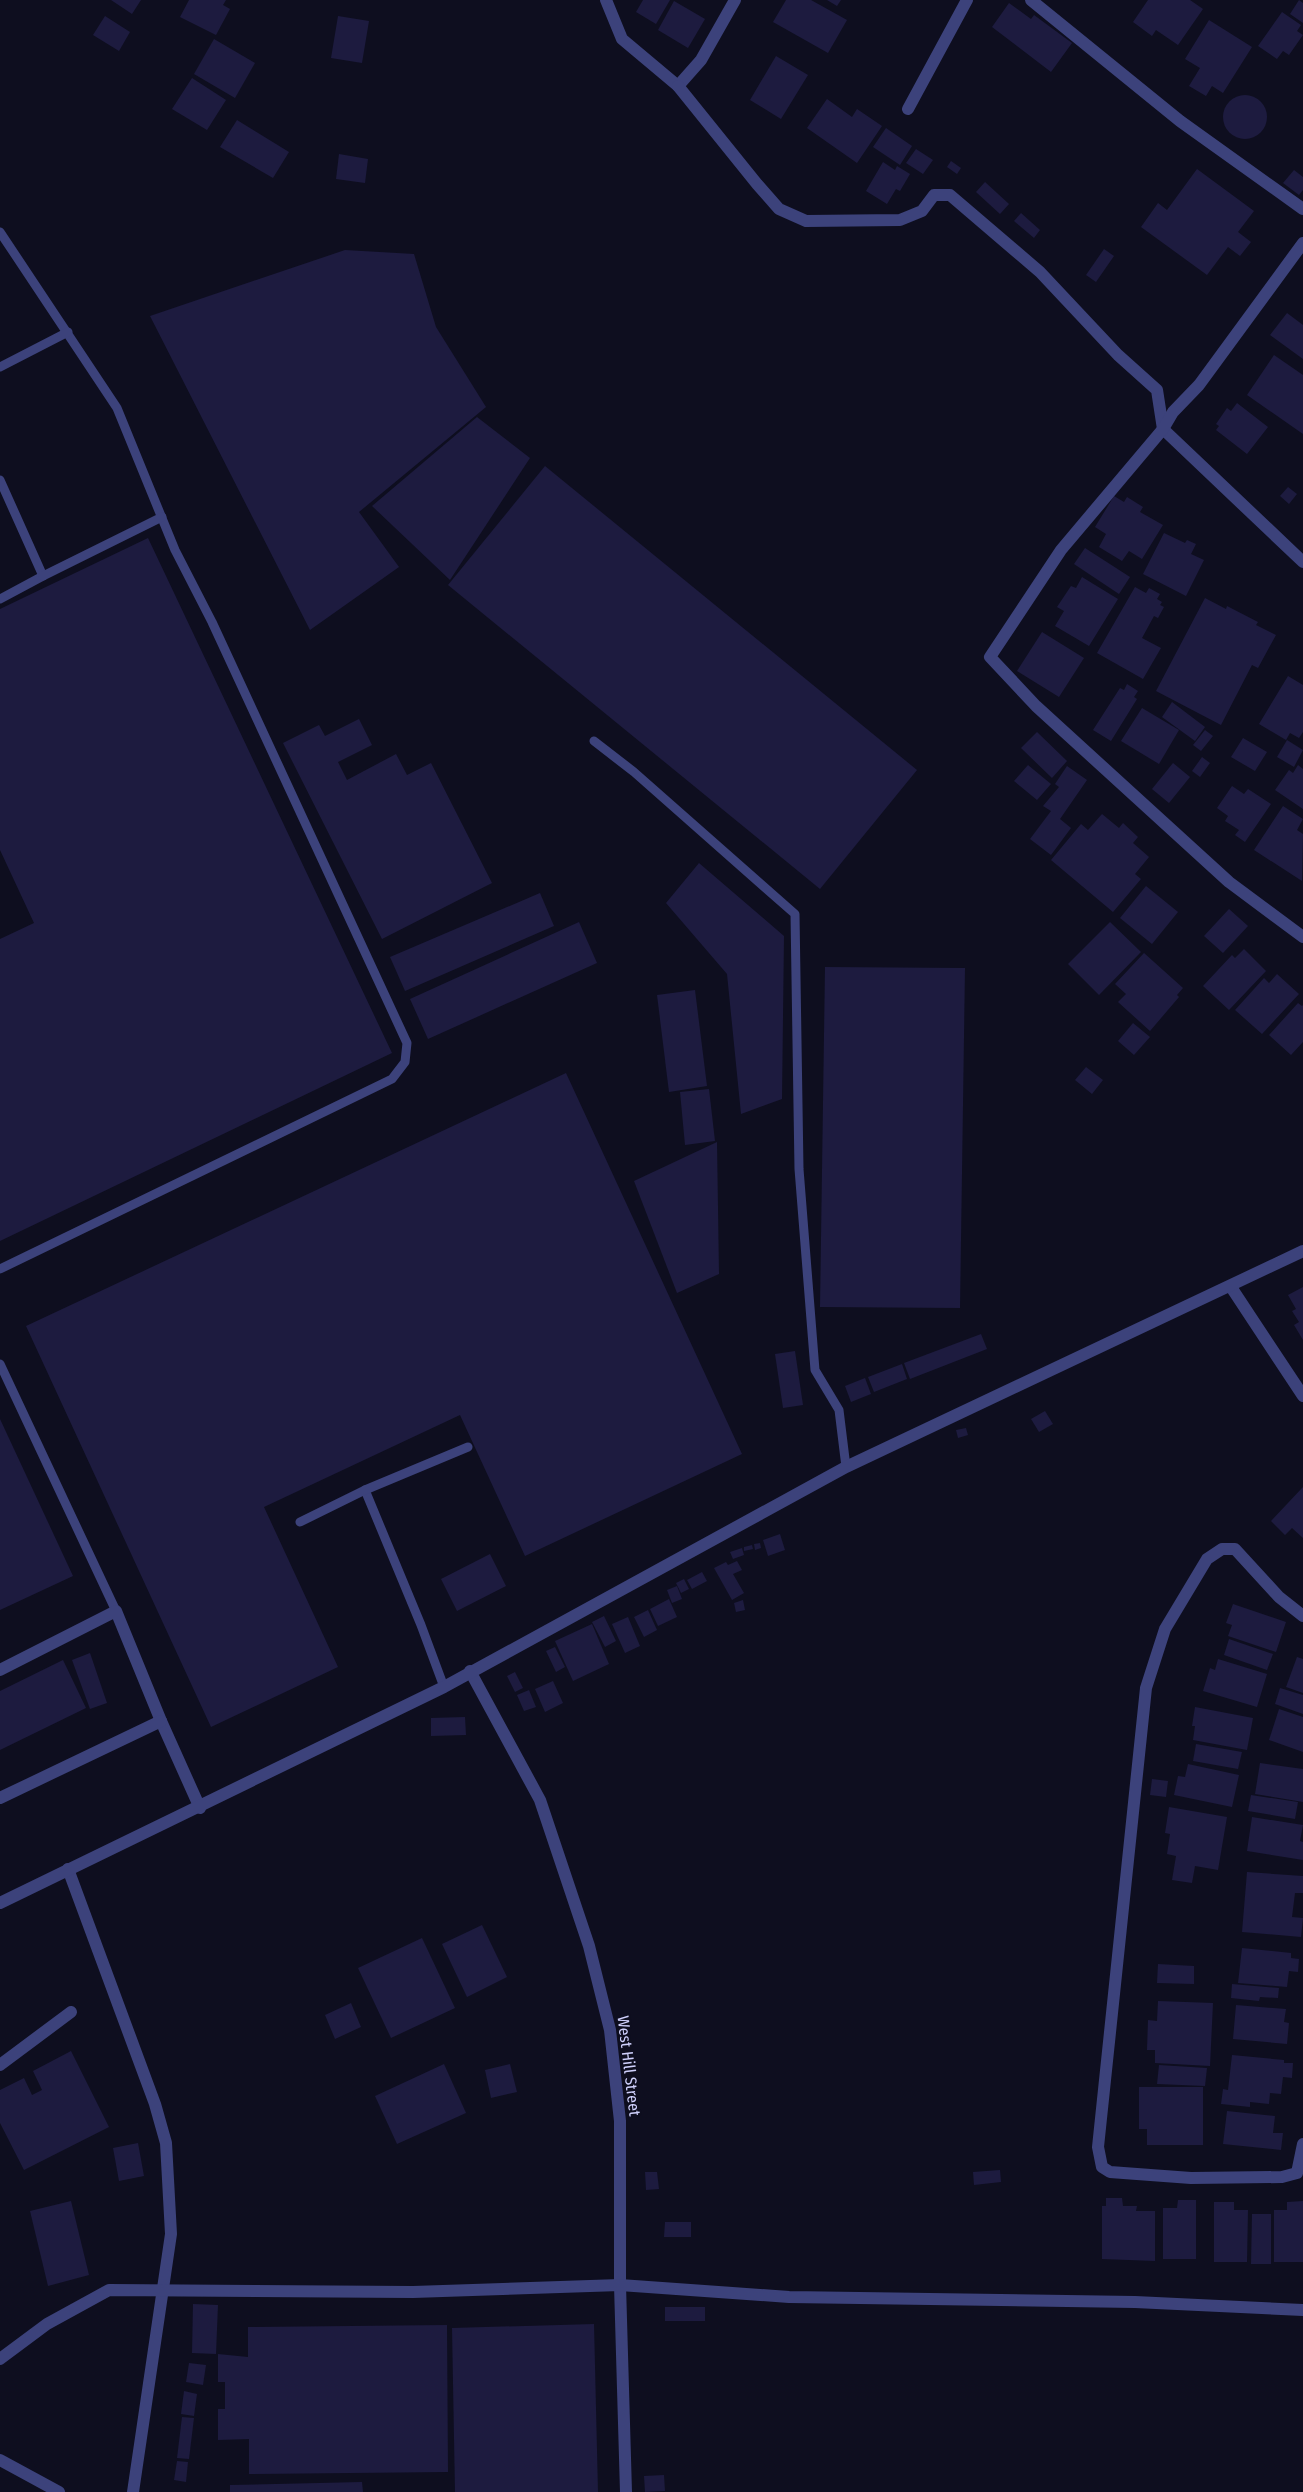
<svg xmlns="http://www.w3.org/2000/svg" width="1303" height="2492" font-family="'Fira Sans Condensed',sans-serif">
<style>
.building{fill:#1d1b3f}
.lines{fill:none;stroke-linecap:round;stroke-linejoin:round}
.service{stroke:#3c427b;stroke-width:9}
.minor{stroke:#3c427b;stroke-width:12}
.labels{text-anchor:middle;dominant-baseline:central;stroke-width:4.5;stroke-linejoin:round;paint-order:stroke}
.street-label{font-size:16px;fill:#cfd0fc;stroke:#0e0e1f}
</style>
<rect width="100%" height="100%" fill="#0e0e1f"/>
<!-- building -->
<g class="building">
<polygon points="111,0 141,0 132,14"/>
<polygon points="189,0 226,0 223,5 230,9 216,35 180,17"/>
<polygon points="643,0 670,0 656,24 636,12"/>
<polygon points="786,0 811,0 847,20 828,53 773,22"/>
<polygon points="827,0 841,0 837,6"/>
<polygon points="1148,0 1190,0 1203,9 1178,45 1156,30 1152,36 1133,22"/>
<polygon points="1299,0 1303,3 1303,23 1290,14"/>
<polygon points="674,1 705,19 688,48 658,30"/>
<polygon points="1009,3 1031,19 1034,15 1072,43 1051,72 992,27"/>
<polygon points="1282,12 1301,25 1297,31 1303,35 1289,55 1283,51 1277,59 1258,46"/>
<polygon points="105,16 130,32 119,51 93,35"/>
<polygon points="338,16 369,21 362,63 331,58"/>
<polygon points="1209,20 1252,47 1223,93 1212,86 1206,96 1189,86 1200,68 1185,59"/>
<polygon points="214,39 255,63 235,98 194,74"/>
<polygon points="776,56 808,75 781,119 750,100"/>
<polygon points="192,78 226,100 207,130 172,109"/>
<circle cx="1245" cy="117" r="22"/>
<polygon points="827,99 852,117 857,109 882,126 857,163 807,128"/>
<polygon points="237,120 289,152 273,178 220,147"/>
<polygon points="886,128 912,146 900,165 873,147"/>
<polygon points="916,149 933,160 923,174 906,163"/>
<polygon points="339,154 368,159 365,183 336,179"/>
<polygon points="951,161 961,168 957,174 947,167"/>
<polygon points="883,162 895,170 897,166 910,174 900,191 896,189 887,204 866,191"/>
<polygon points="1197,169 1254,211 1238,232 1251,242 1240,256 1228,247 1207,275 1141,227 1158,203 1167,210"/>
<polygon points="1294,170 1303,177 1303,190 1299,195 1283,183"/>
<polygon points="985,182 1009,204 1000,214 976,192"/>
<polygon points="1021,213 1040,230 1034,238 1014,221"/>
<polygon points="1104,249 1114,256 1096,282 1086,275"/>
<polygon points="345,250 414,254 436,327 486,407 359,512 399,567 310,630 150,316"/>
<polygon points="1287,313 1303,325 1303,359 1270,335"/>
<polygon points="1274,355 1303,375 1303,434 1247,395"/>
<polygon points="1237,403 1268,427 1247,454 1216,430 1219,426 1216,424 1227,408 1231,411"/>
<polygon points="477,417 530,458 450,580 372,506"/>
<polygon points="545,466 917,770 820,889 448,585"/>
<polygon points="1288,487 1297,494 1289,504 1280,496"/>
<polygon points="1114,496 1124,502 1127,497 1143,507 1140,512 1163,525 1142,559 1129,551 1122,561 1099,547 1106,534 1095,527"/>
<polygon points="1164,533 1185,543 1187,540 1196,544 1191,554 1204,560 1186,596 1143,574"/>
<polygon points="148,538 392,1053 0,1241 0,939 34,923 0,850 0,609"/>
<polygon points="1085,548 1130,577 1119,594 1074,564"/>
<polygon points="1082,577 1118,599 1089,646 1055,626 1064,611 1057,607 1071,586 1076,588"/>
<polygon points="1135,587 1146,593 1149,588 1160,594 1157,599 1162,602 1160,605 1164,607 1158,618 1154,616 1142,638 1161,648 1143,679 1097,653"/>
<polygon points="1205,598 1226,609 1227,606 1258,622 1256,625 1276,635 1258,668 1252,665 1221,725 1156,691"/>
<polygon points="1042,632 1084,658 1059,697 1017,671"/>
<polygon points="1288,676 1303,685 1303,732 1299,738 1290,733 1286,740 1259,724"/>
<polygon points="1127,684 1138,691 1134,697 1137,699 1111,741 1093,730 1120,688 1124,690"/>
<polygon points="1172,702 1205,727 1195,741 1162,717"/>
<polygon points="1142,708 1179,730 1159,764 1121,741"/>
<polygon points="359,719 372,745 338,762 347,780 396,754 407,775 431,763 492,883 382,939 283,743 319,725 325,736"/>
<polygon points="1205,730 1213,736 1201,751 1193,745"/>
<polygon points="1037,732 1067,761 1052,778 1021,748"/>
<polygon points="1243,738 1267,752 1255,771 1231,757"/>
<polygon points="1287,740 1303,750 1294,767 1277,757"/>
<polygon points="1202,757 1210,763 1200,777 1192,771"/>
<polygon points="1173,763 1190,777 1169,803 1152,789"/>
<polygon points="1028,765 1051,784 1037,800 1014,781"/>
<polygon points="1298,765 1303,769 1303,809 1275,790 1289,770 1293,773"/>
<polygon points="1067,766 1087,780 1060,819 1071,828 1051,855 1030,839 1051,811 1043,806 1059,787 1055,784"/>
<polygon points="1232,786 1244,794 1248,789 1271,804 1245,842 1235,835 1239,830 1225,821 1228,816 1217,808"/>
<polygon points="1283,806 1303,819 1297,830 1303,834 1302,881 1254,850"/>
<polygon points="1102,814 1119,828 1123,823 1138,837 1133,843 1149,857 1135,874 1141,879 1113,912 1051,860 1081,824 1088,830"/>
<polygon points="699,863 784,936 782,1099 741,1114 727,974 666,903"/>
<polygon points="1146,886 1178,912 1152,944 1120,918"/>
<polygon points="540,893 554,926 405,991 390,957"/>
<polygon points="1229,909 1248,926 1223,953 1204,936"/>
<polygon points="579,922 597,963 428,1039 410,999"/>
<polygon points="1110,922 1141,952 1099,995 1068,964"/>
<polygon points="1244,949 1266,971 1229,1010 1203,986 1232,955 1235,958"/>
<polygon points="1144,953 1183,988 1177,995 1179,997 1150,1031 1118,1002 1126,994 1115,984"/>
<polygon points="825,967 965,968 960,1308 820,1307"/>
<polygon points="1277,974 1299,994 1262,1034 1235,1010 1264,978 1269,983"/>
<polygon points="695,990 707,1086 669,1092 657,995"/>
<polygon points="1298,1003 1302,1006 1303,1005 1303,1042 1291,1055 1269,1035"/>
<polygon points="1133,1023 1150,1037 1134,1055 1118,1041"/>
<polygon points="1086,1067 1103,1080 1092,1094 1075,1080"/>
<polygon points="566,1073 742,1454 525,1556 460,1415 264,1507 338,1667 211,1727 26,1326"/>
<polygon points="709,1089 715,1141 685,1145 680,1092"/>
<polygon points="717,1142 719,1274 677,1293 634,1181"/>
<polygon points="1303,1287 1303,1340 1294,1325 1299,1322 1292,1311 1296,1309 1288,1295"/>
<polygon points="981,1334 987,1349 910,1379 904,1363"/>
<polygon points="795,1351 803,1405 783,1408 775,1354"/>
<polygon points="902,1364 907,1379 874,1392 868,1377"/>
<polygon points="865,1378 871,1394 851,1402 845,1386"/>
<polygon points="1045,1411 1053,1424 1039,1432 1031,1419"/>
<polygon points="0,1419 73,1576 0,1610"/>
<polygon points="966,1428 968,1435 958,1438 956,1430"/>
<polygon points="1303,1487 1303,1538 1292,1528 1285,1535 1271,1521"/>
<polygon points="780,1534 785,1550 768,1556 763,1540"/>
<polygon points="760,1543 761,1548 755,1550 754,1544"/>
<polygon points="752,1545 753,1549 744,1551 744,1547"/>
<polygon points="742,1548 744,1555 733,1559 730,1552"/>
<polygon points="490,1554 506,1586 457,1611 441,1579"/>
<polygon points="737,1561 742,1570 733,1574 744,1593 732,1600 714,1568 726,1562 728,1565"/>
<polygon points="702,1572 707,1581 692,1589 687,1580"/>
<polygon points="684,1579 689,1589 681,1593 676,1583"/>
<polygon points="677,1586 682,1599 672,1603 667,1590"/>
<polygon points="669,1599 677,1617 658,1626 650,1609"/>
<polygon points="743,1600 745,1610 736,1612 734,1603"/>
<polygon points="1233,1604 1286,1622 1276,1652 1228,1636 1232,1625 1226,1623"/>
<polygon points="648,1610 657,1630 644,1637 634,1617"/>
<polygon points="604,1616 616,1641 605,1647 592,1622"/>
<polygon points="628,1617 640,1646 625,1653 612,1624"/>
<polygon points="592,1624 609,1664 573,1681 555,1641"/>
<polygon points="1229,1639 1273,1654 1267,1670 1224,1655"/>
<polygon points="555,1647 565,1667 556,1672 546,1651"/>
<polygon points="90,1653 107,1703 90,1709 72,1660"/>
<polygon points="1297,1657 1303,1659 1303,1693 1286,1687"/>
<polygon points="1218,1659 1267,1674 1257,1707 1203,1691 1210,1668 1215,1670"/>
<polygon points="63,1660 86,1708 0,1750 0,1691"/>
<polygon points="515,1672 523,1688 515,1692 507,1676"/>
<polygon points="553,1681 563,1703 545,1712 535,1689"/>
<polygon points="1280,1688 1303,1695 1303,1714 1275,1704"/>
<polygon points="529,1690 536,1707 524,1711 517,1695"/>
<polygon points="1195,1707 1253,1718 1247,1750 1193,1740 1195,1726 1192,1726"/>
<polygon points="1279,1709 1303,1717 1303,1752 1269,1740"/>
<polygon points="465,1717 466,1735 431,1736 431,1718"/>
<polygon points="1196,1744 1242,1752 1238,1769 1193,1761"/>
<polygon points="1260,1763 1303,1769 1303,1802 1255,1794"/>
<polygon points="1188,1764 1239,1775 1232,1807 1174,1795 1178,1776 1185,1777"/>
<polygon points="1152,1779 1168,1781 1166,1797 1150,1795"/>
<polygon points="1251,1795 1298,1802 1295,1819 1248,1811"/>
<polygon points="1169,1807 1227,1817 1218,1870 1195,1866 1192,1883 1172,1880 1176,1856 1167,1854 1170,1834 1165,1833"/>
<polygon points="1252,1817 1303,1825 1300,1841 1303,1842 1303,1860 1247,1851"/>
<polygon points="1247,1872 1303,1876 1303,1893 1295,1893 1292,1917 1303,1918 1301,1937 1242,1932"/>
<polygon points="482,1925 507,1977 467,1997 442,1944"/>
<polygon points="422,1938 455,2008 391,2038 358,1968"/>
<polygon points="1242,1948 1291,1953 1291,1958 1299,1959 1298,1972 1289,1971 1287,1987 1238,1983"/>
<polygon points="1158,1964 1194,1966 1194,1984 1157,1983"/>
<polygon points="1232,1984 1279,1988 1278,1998 1260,1997 1259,2001 1231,1998"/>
<polygon points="1158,2001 1213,2003 1210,2066 1155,2063 1155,2050 1147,2050 1148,2020 1157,2021"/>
<polygon points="351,2003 361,2027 335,2039 325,2015"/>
<polygon points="1236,2005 1286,2009 1284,2022 1289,2023 1287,2044 1233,2039"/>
<polygon points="71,2051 109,2127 24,2170 0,2123 0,2090 24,2078 32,2095 42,2090 33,2071"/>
<polygon points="1232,2055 1284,2060 1284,2063 1293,2063 1292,2078 1283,2077 1281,2094 1270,2093 1269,2104 1250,2102 1250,2107 1221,2104 1223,2089 1228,2090"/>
<polygon points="444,2064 466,2113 397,2144 375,2096"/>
<polygon points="510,2064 517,2092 491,2098 485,2070"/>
<polygon points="1159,2065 1207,2068 1205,2086 1157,2084"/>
<polygon points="1139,2087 1203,2087 1203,2145 1147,2145 1147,2129 1139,2129"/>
<polygon points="1227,2111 1275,2116 1273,2133 1283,2133 1281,2150 1223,2144"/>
<polygon points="138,2143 144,2176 119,2181 113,2148"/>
<polygon points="1000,2170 1001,2182 974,2185 973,2172"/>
<polygon points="645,2172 657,2172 659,2189 646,2190"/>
<polygon points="1106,2198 1122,2198 1123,2206 1137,2206 1136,2211 1155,2211 1155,2261 1102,2259 1102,2206 1106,2206"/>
<polygon points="1178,2200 1196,2200 1196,2259 1163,2259 1163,2208 1177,2208"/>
<polygon points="71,2201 89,2275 48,2286 30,2211"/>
<polygon points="1303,2201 1303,2262 1274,2262 1274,2210 1287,2210 1287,2202"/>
<polygon points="1214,2202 1234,2202 1234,2210 1248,2210 1247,2262 1214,2262"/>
<polygon points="1252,2214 1271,2214 1271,2264 1251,2264"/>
<polygon points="665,2222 691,2222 691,2237 664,2237"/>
<polygon points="193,2304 218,2305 216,2354 192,2353"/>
<rect x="665" y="2307" width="40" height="14"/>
<polygon points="594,2324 598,2492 455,2492 452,2328"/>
<polygon points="447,2325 448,2472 249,2474 249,2439 218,2440 218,2409 225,2409 225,2382 218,2382 218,2354 248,2357 248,2327"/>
<polygon points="189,2363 206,2365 203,2385 186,2382"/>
<polygon points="184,2391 197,2394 194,2416 181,2414"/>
<polygon points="182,2417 194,2418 189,2459 177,2458"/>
<polygon points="177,2461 188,2462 186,2482 174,2480"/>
<polygon points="664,2475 665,2491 645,2492 644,2476"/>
<polygon points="362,2482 363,2492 230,2492 230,2485"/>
</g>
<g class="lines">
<!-- service -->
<g class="service">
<polyline points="0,232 117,408 175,550 212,622 407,1043 405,1062 392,1079 0,1269"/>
<polyline points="0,367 68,332"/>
<polyline points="0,480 43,576 0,599"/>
<polyline points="43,576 162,517"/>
<polyline points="594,741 634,772 795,914 799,1169 815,1370 839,1410 846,1467"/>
<polyline points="0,1364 116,1611"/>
<polyline points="365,1490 421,1625 444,1687"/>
<polyline points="300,1522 365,1490 468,1447"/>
</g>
<!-- minor -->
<g class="minor">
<polyline points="606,0 622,39 678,86 701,60 735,0"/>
<polyline points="1031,0 1180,121 1303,209"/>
<polyline points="678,86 757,184 779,209 806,221 900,220 922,211 934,195 950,195 1040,272 1118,355 1157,390 1163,429 1303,562"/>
<polyline points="908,109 967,0"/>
<polyline points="1303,243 1199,385 1173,412 1163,429 1061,550 990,657 1036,706 1229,882 1303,937"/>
<polyline points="1231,1287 1303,1396"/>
<polyline points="1303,1616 1279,1597 1235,1549 1222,1549 1207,1559 1165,1629 1146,1688 1098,2147 1102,2167 1110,2172 1191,2178 1282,2177 1297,2173 1303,2144"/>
<polyline points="0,1670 116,1611 161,1721 200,1808"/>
<polyline points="470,1671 540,1800 589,1946 610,2030 620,2121 620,2285 626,2492"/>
<polyline points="0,1798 161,1721"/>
<polyline points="68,1869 155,2104 166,2143 171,2234 133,2492"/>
<polyline points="0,1903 444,1687 846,1467 1303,1251"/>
<polyline points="0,2065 71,2012"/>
<polyline points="0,2359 47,2324 109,2290 413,2292 620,2285 789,2297 1135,2302 1303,2310"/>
<polyline points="0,2460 59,2492"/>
</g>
</g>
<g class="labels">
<!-- street labels -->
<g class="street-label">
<text transform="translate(629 2066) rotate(83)">West Hill Street</text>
</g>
</g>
</svg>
